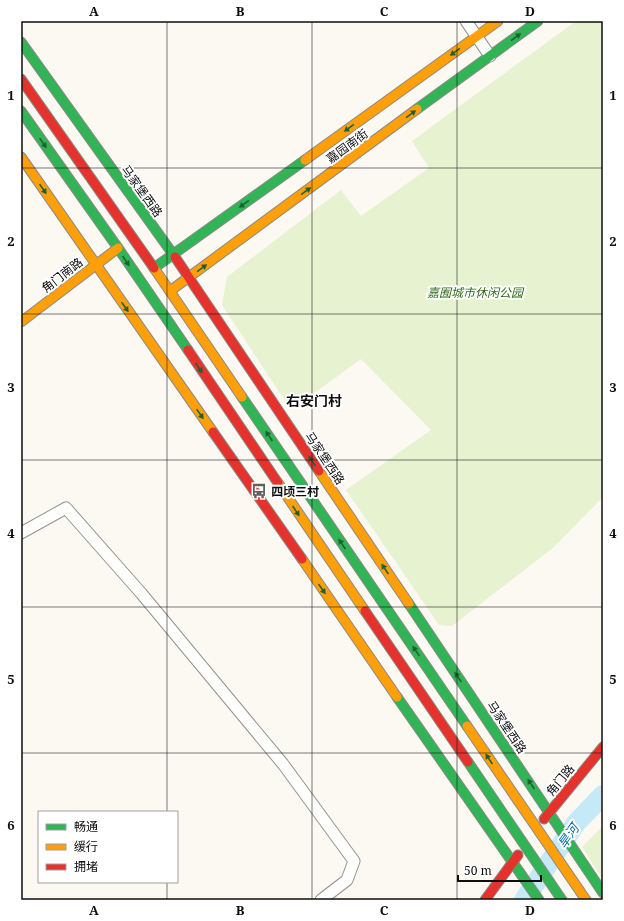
<svg xmlns="http://www.w3.org/2000/svg" width="624" height="921" font-family="'Noto Serif','Noto Sans SC',serif">
<style>
.green{fill:#e6f2d0}
.lines{fill:none;stroke-linecap:round;stroke-linejoin:round}
.river{stroke:#c6e9f8;stroke-width:20}
.street-casing{stroke:#959491;stroke-width:13}
.fast-casing{stroke:#8b8a87;stroke-width:11}
.slow-casing{stroke:#8b8a87;stroke-width:11}
.jam-casing{stroke:#8b8a87;stroke-width:11}
.street{stroke:#fefefd;stroke-width:11}
.fast{stroke:#30b455;stroke-width:9}
.slow{stroke:#ff9f0a;stroke-width:9}
.jam{stroke:#e5322d;stroke-width:9}
.oneway{fill:#1f6132}
.grid{fill:none;stroke:#0e0e0e;stroke-width:1;stroke-opacity:0.55}
.labels{text-anchor:middle;dominant-baseline:central;stroke-width:4;stroke-linejoin:round;paint-order:stroke}
.street-label{font-size:12px;fill:#0e0e0e;stroke:#fff}
.park-label{font-size:12px;font-style:italic;fill:#2e6a19;stroke:#fff}
.poi-label{font-size:12px;font-weight:bold;fill:#0e0e0e;stroke:#fff;text-anchor:start}
.water-label{font-size:13px;font-style:italic;fill:#0e6da8;stroke:#fff}
.quarter-label{font-size:14px;font-weight:bold;fill:#0e0e0e;stroke:#fff}
.neatline{fill:none;stroke:#0e0e0e;stroke-width:1.5}
.grid-label{font-size:13px;text-anchor:middle;font-weight:bold;fill:#0e0e0e}
</style>
<rect width="100%" height="100%" fill="#fbf9f2"/>
<!-- green -->
<g class="green">
<polygon points="576,21 603,21 603,497 554,547 452,626 439,625 346,490 431,430 361,359 291,410 222,305 227,277 341,190 361,216 429,168 412,141"/>
<polygon points="603,826 603,880 582,847"/>
</g>
<g class="lines">
<!-- river -->
<polyline class="river" points="524,900 576,823 603,795"/>
<!-- street casing -->
<g class="street-casing">
<g id="street">
<polyline points="466,21 490,56"/>
<polyline points="21,533 66,508 141,593 283,764 354,861 347,880 321,900"/>
</g>
</g>
<!-- fast casing -->
<g class="fast-casing">
<g id="fast">
<polyline points="21,42 175,257"/>
<polyline points="417,109 538,21"/>
<polyline points="21,111 118,248 188,350"/>
<polyline points="154,268 305,160"/>
<polyline points="242,397 467,726"/>
<polyline points="409,604 603,893"/>
<polyline points="397,697 539,900"/>
<polyline points="468,762 562,900"/>
</g>
</g>
<!-- slow casing -->
<g class="slow-casing">
<g id="slow">
<polyline points="21,157 213,432"/>
<polyline points="305,160 498,21"/>
<polyline points="154,268 242,397"/>
<polyline points="170,291 417,109"/>
<polyline points="21,322 118,248"/>
<polyline points="319,471 409,604"/>
<polyline points="278,483 365,611"/>
<polyline points="302,559 397,697"/>
<polyline points="467,726 586,900"/>
</g>
</g>
<!-- jam casing -->
<g class="jam-casing">
<g id="jam">
<polyline points="21,79 154,268"/>
<polyline points="175,257 319,471"/>
<polyline points="188,350 278,483"/>
<polyline points="213,432 302,559"/>
<polyline points="365,611 468,762"/>
<polyline points="544,819 603,747"/>
<polyline points="485,900 518,855"/>
</g>
</g>
<!-- street -->
<use href="#street" class="street"/>
<!-- fast -->
<use href="#fast" class="fast"/>
<!-- slow -->
<use href="#slow" class="slow"/>
<!-- jam -->
<use href="#jam" class="jam"/>
</g>
<!-- one-way arrows -->
<defs><path id="oneway-solid" d="M-6-.8H1V-3.2L6.5 0L1 3.2V.8H-6Z"/></defs>
<g class="oneway">
<use href="#oneway-solid" transform="translate(516 37) rotate(-36)"/>
<use href="#oneway-solid" transform="translate(455 52) rotate(144)"/>
<use href="#oneway-solid" transform="translate(411 114) rotate(-36)"/>
<use href="#oneway-solid" transform="translate(349 128) rotate(144)"/>
<use href="#oneway-solid" transform="translate(43 143) rotate(55)"/>
<use href="#oneway-solid" transform="translate(43 189) rotate(55)"/>
<use href="#oneway-solid" transform="translate(306 191) rotate(-36)"/>
<use href="#oneway-solid" transform="translate(244 204) rotate(144)"/>
<use href="#oneway-solid" transform="translate(126 261) rotate(56)"/>
<use href="#oneway-solid" transform="translate(202 268) rotate(-36)"/>
<use href="#oneway-solid" transform="translate(125 307) rotate(55)"/>
<use href="#oneway-solid" transform="translate(199 368) rotate(56)"/>
<use href="#oneway-solid" transform="translate(200 414) rotate(55)"/>
<use href="#oneway-solid" transform="translate(269 436) rotate(-124)"/>
<use href="#oneway-solid" transform="translate(312 461) rotate(-124)"/>
<use href="#oneway-solid" transform="translate(296 511) rotate(56)"/>
<use href="#oneway-solid" transform="translate(342 544) rotate(-124)"/>
<use href="#oneway-solid" transform="translate(385 569) rotate(-124)"/>
<use href="#oneway-solid" transform="translate(322 589) rotate(55)"/>
<use href="#oneway-solid" transform="translate(416 651) rotate(-124)"/>
<use href="#oneway-solid" transform="translate(458 677) rotate(-124)"/>
<use href="#oneway-solid" transform="translate(489 759) rotate(-124)"/>
<use href="#oneway-solid" transform="translate(531 784) rotate(-124)"/>
</g>
<!-- grid -->
<path class="grid" d="M167,21v791M312,21v879M457,21v879M21,168h582M21,314h582M21,460h582M21,607h582M21,753h582M167,882v18"/>
<!-- icons -->
<defs>
<g id="bus-bare" transform="scale(1.2)"><path d="M-5-6H5V4H4V6H2V4H-2V6H-4V4H-5ZM-3.5-4V0h7V-4ZM-3.5 1.2v1.5H-2V1.2ZM2 1.2v1.5H3.5V1.2Z" fill="#61605e" stroke="#fff" stroke-width="2.5" paint-order="stroke"/></g>
</defs>
<g fill-rule="evenodd">
<use href="#bus-bare" x="259" y="491"/>
</g>
<g class="labels">
<!-- street labels -->
<g class="street-label">
<text transform="translate(347 146) rotate(-36)">嘉园南街</text>
<text transform="translate(142 191) rotate(54)">马家堡西路</text>
<text transform="translate(62 275) rotate(-38)">角门南路</text>
<text transform="translate(325 458) rotate(56)">马家堡西路</text>
<text transform="translate(507 727) rotate(56)">马家堡西路</text>
<text transform="translate(560 780) rotate(-50)">角门路</text>
</g>
<!-- park labels -->
<g class="park-label">
<text x="475" y="292">嘉囿城市休闲公园</text>
</g>
<!-- poi labels -->
<g class="poi-label">
<text x="271" y="491">四顷三村</text>
</g>
<!-- water labels -->
<g class="water-label">
<text transform="translate(568 836) rotate(-55)">旱河</text>
</g>
<!-- quarter labels -->
<g class="quarter-label">
<text x="314" y="400">右安门村</text>
</g>
</g>
<!-- border -->
<rect width="624" height="921" fill="none" stroke="#ffffff" stroke-width="44"/>
<!-- legend -->
<rect x="38" y="811" width="140" height="72" fill="#ffffff" stroke="#9f9f9f"/>
<rect x="46" y="824" width="20" height="6" fill="#30b455" stroke="#9f9f9f"/>
<text x="74" y="831" font-size="12" fill="#0e0e0e">畅通</text>
<rect x="46" y="844" width="20" height="6" fill="#ff9f0a" stroke="#9f9f9f"/>
<text x="74" y="851" font-size="12" fill="#0e0e0e">缓行</text>
<rect x="46" y="864" width="20" height="6" fill="#e5322d" stroke="#9f9f9f"/>
<text x="74" y="871" font-size="12" fill="#0e0e0e">拥堵</text>
<!-- scale -->
<path d="M458 875v6h83v-6" fill="none" stroke="#0e0e0e" stroke-width="2"/>
<text x="464" y="875" font-size="12" fill="#0e0e0e" stroke="#ffffff" stroke-width="3" paint-order="stroke">50 m</text>
<rect x="22" y="22" width="580" height="877" class="neatline"/>
<g class="grid-label">
<text x="94" y="16">A</text>
<text x="240" y="16">B</text>
<text x="384" y="16">C</text>
<text x="530" y="16">D</text>
<text x="11" y="100">1</text>
<text x="613" y="100">1</text>
<text x="11" y="246">2</text>
<text x="613" y="246">2</text>
<text x="11" y="392">3</text>
<text x="613" y="392">3</text>
<text x="11" y="538">4</text>
<text x="613" y="538">4</text>
<text x="11" y="684">5</text>
<text x="613" y="684">5</text>
<text x="11" y="830">6</text>
<text x="613" y="830">6</text>
<text x="94" y="915">A</text>
<text x="240" y="915">B</text>
<text x="384" y="915">C</text>
<text x="530" y="915">D</text>
</g>
</svg>
